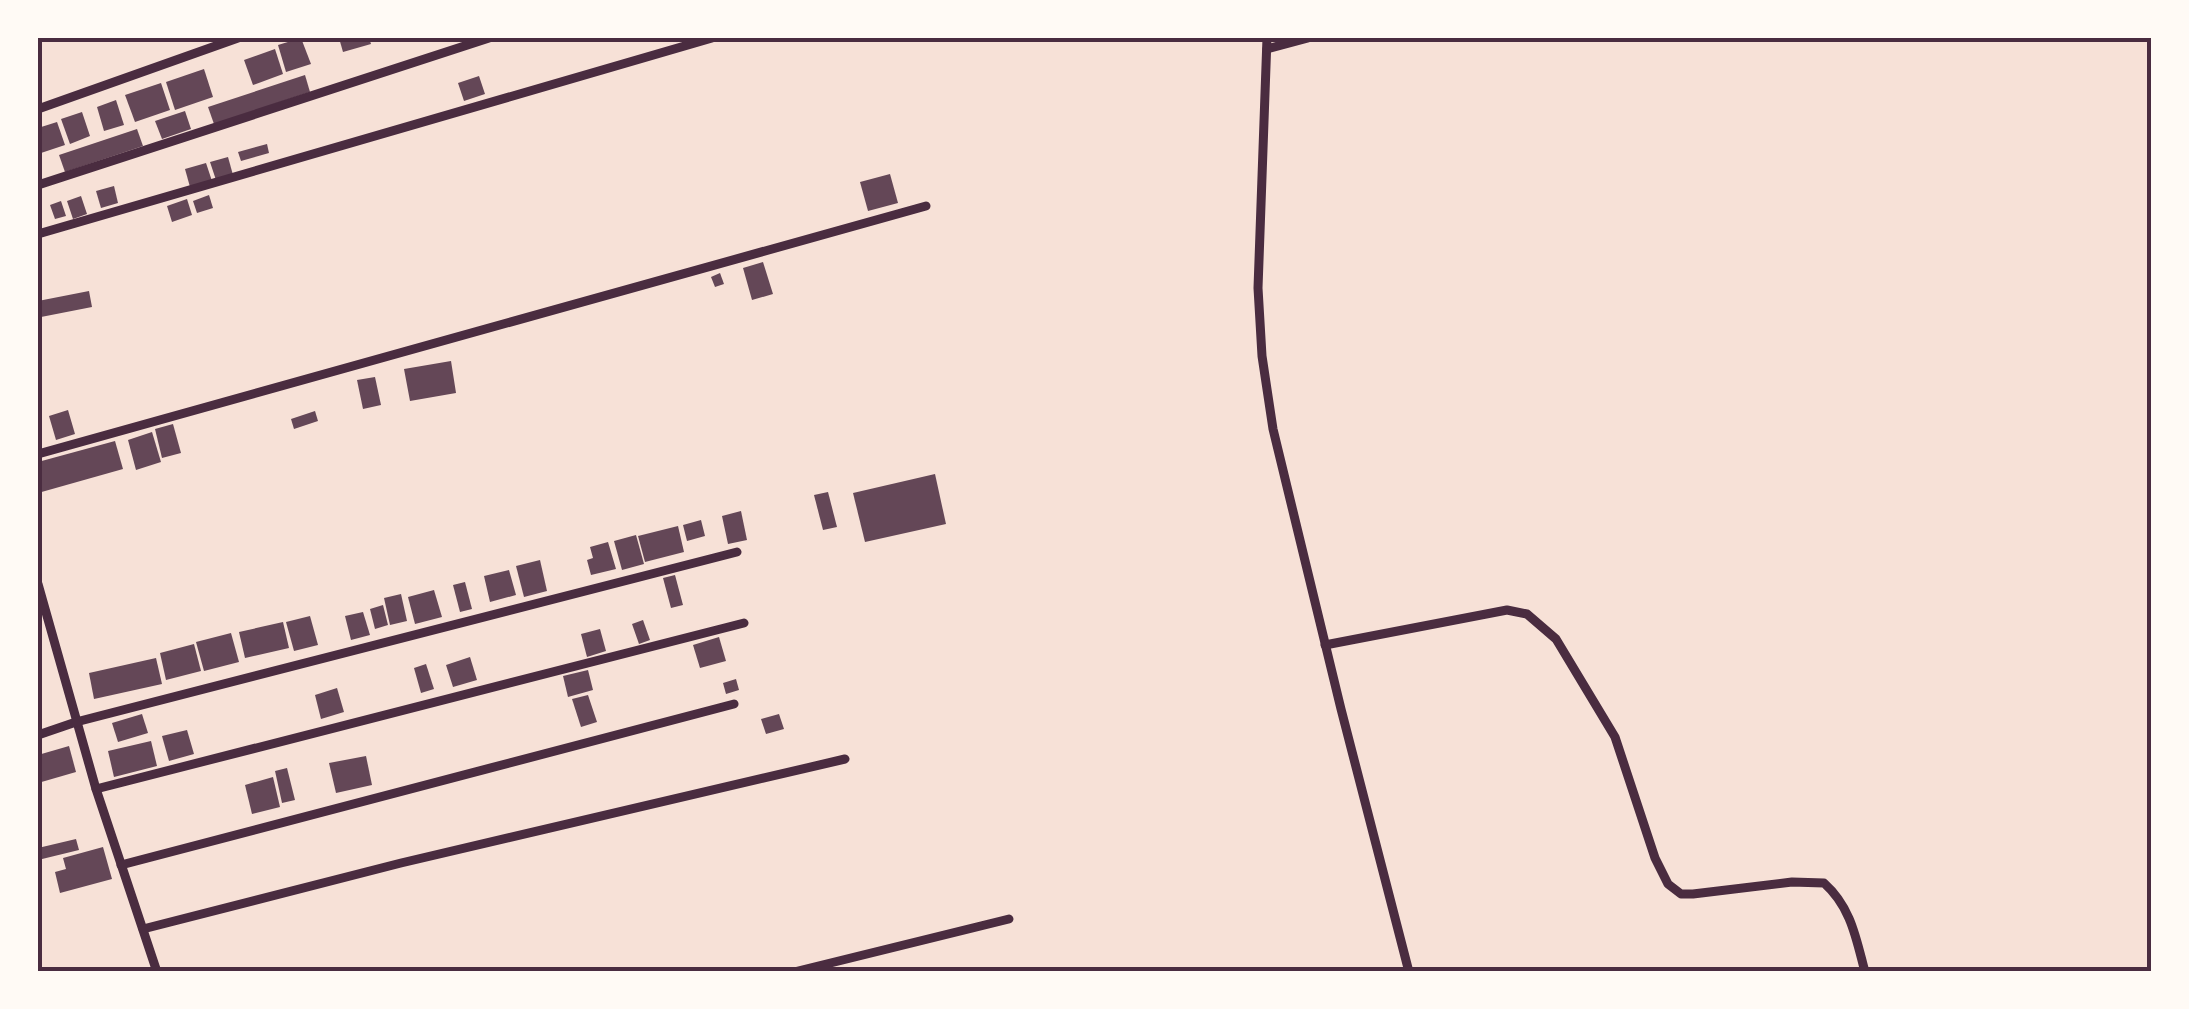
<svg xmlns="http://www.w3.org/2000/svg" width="2189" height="1009" font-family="'Roboto Condensed',sans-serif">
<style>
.building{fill:#644757}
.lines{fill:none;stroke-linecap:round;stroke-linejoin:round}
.minor{stroke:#4a2c40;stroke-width:9}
.neatline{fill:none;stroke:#4a2c40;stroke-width:4}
</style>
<rect width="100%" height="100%" fill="#f7e1d7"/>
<!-- building -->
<g class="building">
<polygon points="301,38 311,64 286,72 278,45"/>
<polygon points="339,38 369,38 371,44 343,52"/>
<polygon points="275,49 283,74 253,85 244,60"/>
<polygon points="204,69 213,97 175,110 166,82"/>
<polygon points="305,75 310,92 214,124 208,107"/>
<polygon points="479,76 485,94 464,101 458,83"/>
<polygon points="161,83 170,110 135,122 125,95"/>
<polygon points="116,100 124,125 104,131 97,107"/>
<polygon points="185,111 191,129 162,139 155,121"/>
<polygon points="82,112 90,136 70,144 61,119"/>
<polygon points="57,122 65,145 38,154 38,128"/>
<polygon points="137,129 143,146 65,172 59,155"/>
<polygon points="267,144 269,153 241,161 238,152"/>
<polygon points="228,157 233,175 216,180 210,162"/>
<polygon points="206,163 212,181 190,187 185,169"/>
<polygon points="890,174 898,203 868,211 860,182"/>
<polygon points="114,186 118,203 101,208 96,191"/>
<polygon points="209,195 213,208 197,213 193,201"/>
<polygon points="81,196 87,214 73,219 67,201"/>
<polygon points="187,199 192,215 172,222 167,206"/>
<polygon points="61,201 66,216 55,219 50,205"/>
<polygon points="763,262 773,294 752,300 743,268"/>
<polygon points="720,273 724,284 715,287 711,277"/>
<polygon points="89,291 92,307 41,317 38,301"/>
<polygon points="451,361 456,393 410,401 404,369"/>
<polygon points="375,377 381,405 363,409 357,380"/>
<polygon points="68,410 75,434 56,440 49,416"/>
<polygon points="315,411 318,421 294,429 291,419"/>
<polygon points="173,424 181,453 162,458 155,429"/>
<polygon points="152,432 161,462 136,470 128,440"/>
<polygon points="115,441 123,469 38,493 38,462"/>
<polygon points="935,474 946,524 865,542 853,493"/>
<polygon points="828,492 837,527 823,530 814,495"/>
<polygon points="741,511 747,540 728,544 722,516"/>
<polygon points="701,520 705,536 687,541 683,525"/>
<polygon points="678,526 684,552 645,562 638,536"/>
<polygon points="636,535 644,564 622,570 614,541"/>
<polygon points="608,542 616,569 591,575 587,560 593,558 590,547"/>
<polygon points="540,560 547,591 524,597 516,566"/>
<polygon points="509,570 516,595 490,602 484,576"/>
<polygon points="675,575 683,605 671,608 663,578"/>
<polygon points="465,582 472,609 460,612 453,585"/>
<polygon points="434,590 442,617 415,624 408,597"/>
<polygon points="401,594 407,621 390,625 384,598"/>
<polygon points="383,605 388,625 375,629 370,609"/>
<polygon points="363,612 370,635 351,640 345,616"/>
<polygon points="310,616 318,645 294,651 286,622"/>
<polygon points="643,620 650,640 639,644 632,624"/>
<polygon points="283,622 289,648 245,658 239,632"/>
<polygon points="600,629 606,651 587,657 581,634"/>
<polygon points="231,633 239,662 204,671 196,642"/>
<polygon points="719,637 726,661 700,668 693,645"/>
<polygon points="194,644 201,671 166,680 160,653"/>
<polygon points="470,657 477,680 453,687 446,665"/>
<polygon points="156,658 162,684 94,699 89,673"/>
<polygon points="426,664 434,689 421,693 414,668"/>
<polygon points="588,670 593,690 568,697 563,676"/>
<polygon points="736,679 739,690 726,694 723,683"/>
<polygon points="337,688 344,712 321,719 315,695"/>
<polygon points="588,695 597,722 581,727 572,699"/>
<polygon points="142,714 148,733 118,742 112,723"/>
<polygon points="779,714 784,729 766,734 761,719"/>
<polygon points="187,730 194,754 169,761 162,736"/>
<polygon points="151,741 157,766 114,777 108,751"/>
<polygon points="69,746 76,772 38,783 38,755"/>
<polygon points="366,756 372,785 336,793 329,763"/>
<polygon points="287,768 295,800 282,803 275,771"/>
<polygon points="273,777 280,807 252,814 245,785"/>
<polygon points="76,839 79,850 38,860 38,848"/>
<polygon points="103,847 112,879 60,893 55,872 66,869 63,858"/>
</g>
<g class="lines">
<!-- minor -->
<g class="minor">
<polyline points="1267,38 1258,288 1262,356 1273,429 1341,709 1409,972"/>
<polyline points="1267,49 1308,38"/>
<polyline points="38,109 238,38"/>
<polyline points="38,185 489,38"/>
<polyline points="38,234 712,38"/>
<polyline points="38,454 926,206"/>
<polyline points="38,584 96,789 157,972"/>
<path d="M1325,645l182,-35 20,4 29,25 59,98 40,121 13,26 13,10h12l99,-12 32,1c27,24 32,55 41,89"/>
<polyline points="38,735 76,722 737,552"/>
<polyline points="96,789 744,623"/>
<polyline points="121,865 734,704"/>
<polyline points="143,929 401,863 845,759"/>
<polyline points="794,972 1009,919"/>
</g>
</g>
<!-- border -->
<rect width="2189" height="1009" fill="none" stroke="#fffaf5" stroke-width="80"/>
<rect x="40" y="40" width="2109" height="929" class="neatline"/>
</svg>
